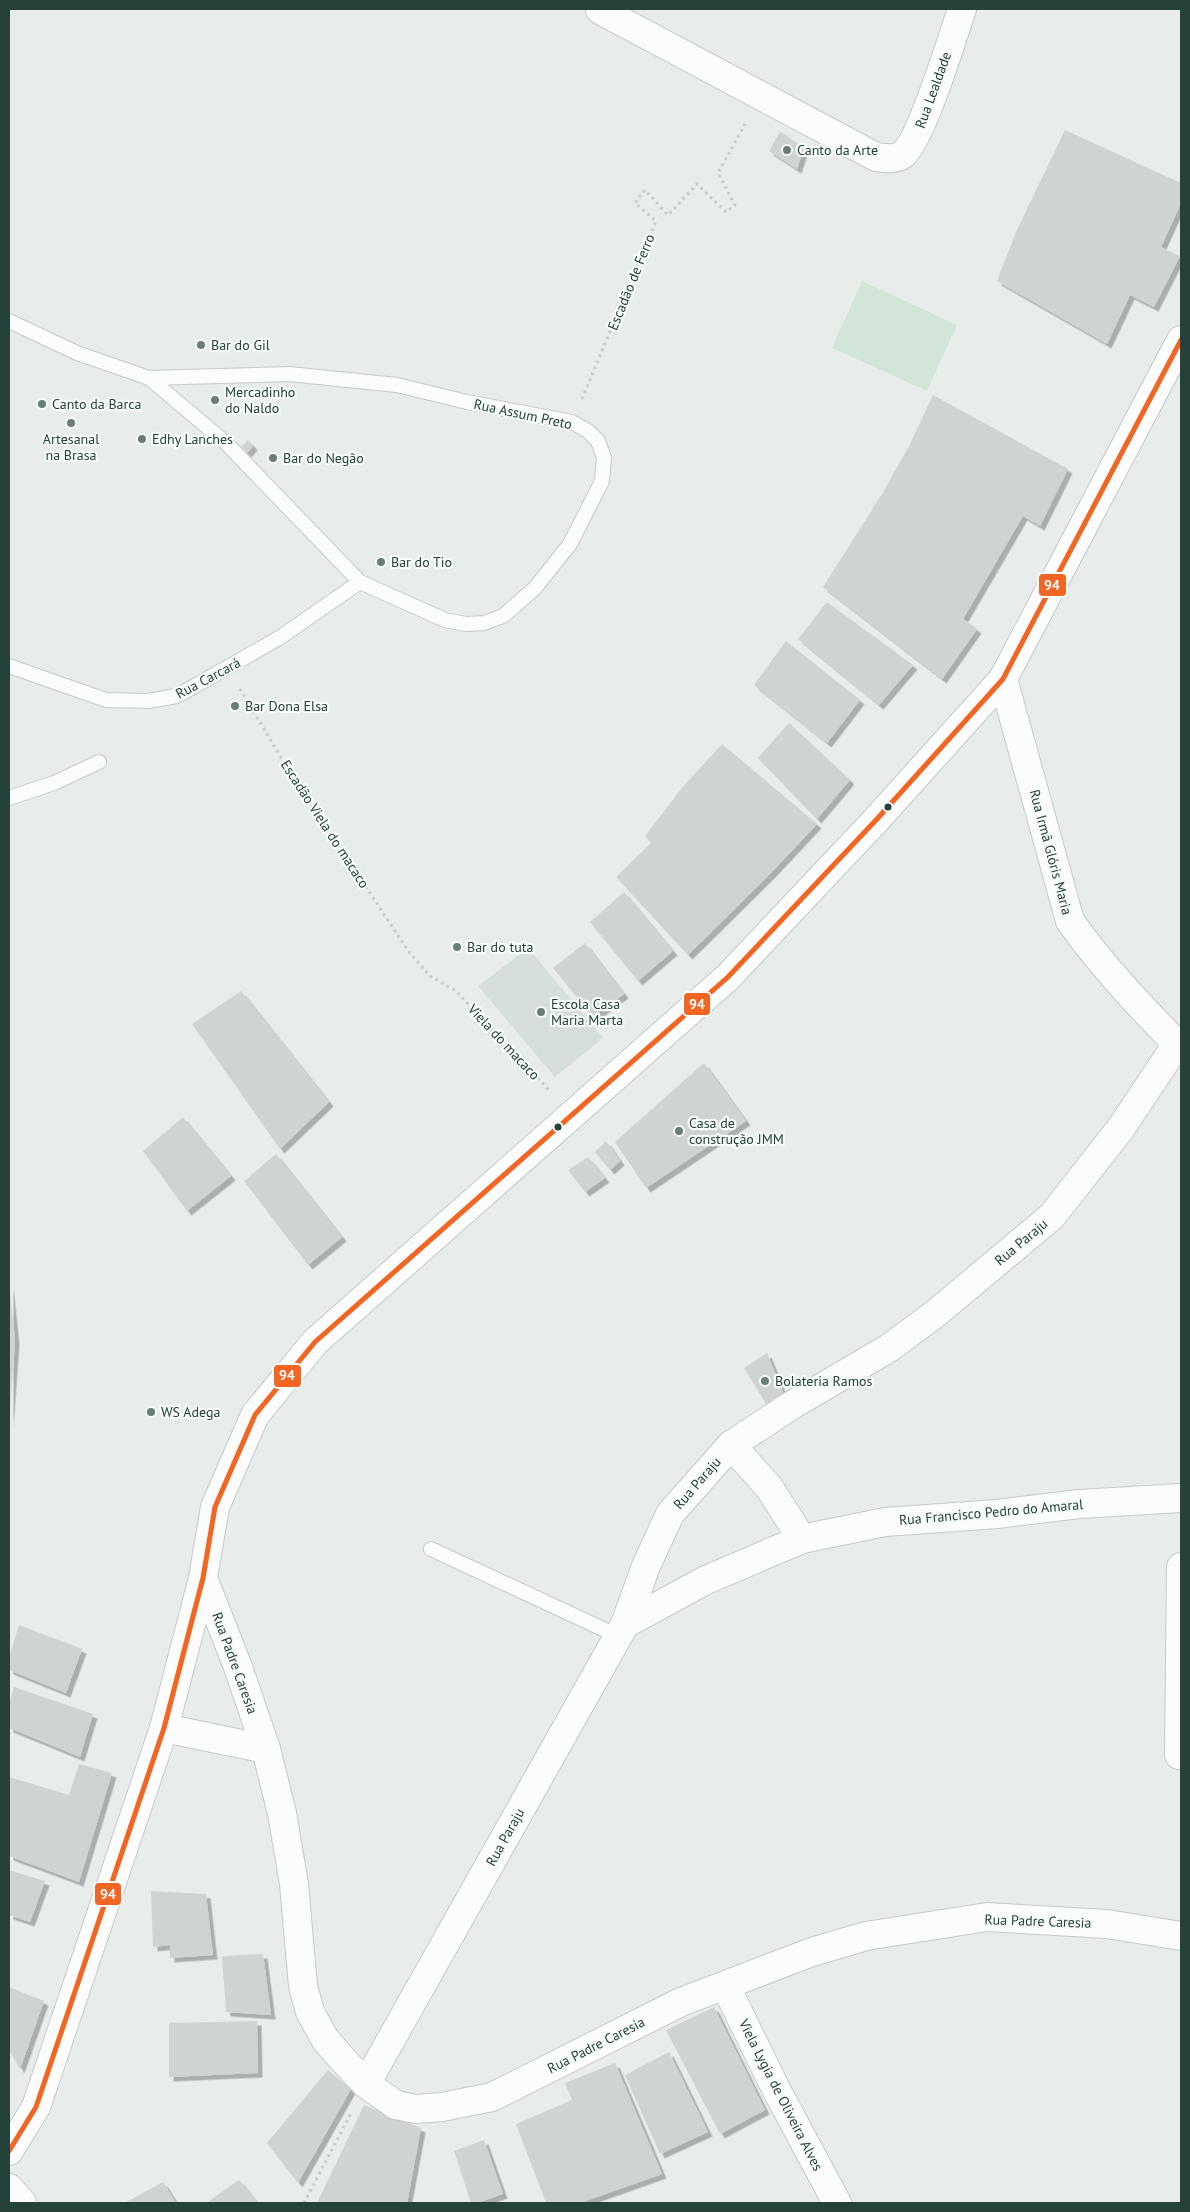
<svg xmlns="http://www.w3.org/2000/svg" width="1190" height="2212" font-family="'PT Sans',sans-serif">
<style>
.built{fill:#d6dedb}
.green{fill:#d1e6d8}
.building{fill:#cfd4d2;filter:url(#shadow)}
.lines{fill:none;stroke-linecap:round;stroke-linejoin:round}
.service-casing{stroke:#c5cac8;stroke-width:16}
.minor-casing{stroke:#c5cac8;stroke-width:30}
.path{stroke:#c3ccca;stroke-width:3;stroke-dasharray:2.5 4;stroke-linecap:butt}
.service{stroke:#fcfcfc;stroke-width:14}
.minor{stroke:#fcfcfc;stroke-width:28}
.bus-1-casing{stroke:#f7fbf9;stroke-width:9}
.bus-1{stroke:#f26522;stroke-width:5}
.poi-dot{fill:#697e78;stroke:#f7fbf9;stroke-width:2}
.bus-dot{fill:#24423a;stroke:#f7fbf9;stroke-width:2}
.labels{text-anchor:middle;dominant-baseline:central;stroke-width:4.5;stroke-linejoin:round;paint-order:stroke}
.street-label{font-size:14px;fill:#24423a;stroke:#f7fbf9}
.poi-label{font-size:14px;fill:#24423a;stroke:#f7fbf9;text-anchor:start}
.line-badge{stroke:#f7fbf9;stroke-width:2}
.badge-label{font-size:14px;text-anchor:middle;font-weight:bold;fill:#fff}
</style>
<defs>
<filter id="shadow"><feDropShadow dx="4.5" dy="4.5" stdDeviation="0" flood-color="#0004"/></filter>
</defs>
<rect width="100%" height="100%" fill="#e8edeb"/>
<!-- built -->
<polygon class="built" points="528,948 603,1038 555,1077 478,986"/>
<!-- green -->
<polygon class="green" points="862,281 957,325 927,391 832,348"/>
<!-- building -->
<g class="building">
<polygon points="1065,130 1181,183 1181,203 1161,247 1180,256 1154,307 1130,295 1107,344 997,281 1016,232"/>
<polygon points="780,131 804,148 797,169 769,151"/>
<polygon points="933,395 1068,469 1040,526 1023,516 963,619 977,629 942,679 823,587 882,494 909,446"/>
<polygon points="248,440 253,446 247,453 241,447"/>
<polygon points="827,602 913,665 879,705 798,639"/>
<polygon points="786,641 860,700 827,743 754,685"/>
<polygon points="789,723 850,780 817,819 758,758"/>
<polygon points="722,744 817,824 771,873 688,955 616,877 651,843 645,836 681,789"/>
<polygon points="624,892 673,951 638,981 590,922"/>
<polygon points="585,943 624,994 593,1017 553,968"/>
<polygon points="241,991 329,1102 280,1149 192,1024"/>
<polygon points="470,1006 480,1016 477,1019 468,1010"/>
<polygon points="481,1017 491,1027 486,1031 477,1022"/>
<polygon points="491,1028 499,1037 495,1042 487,1033"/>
<polygon points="500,1037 516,1056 513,1058 497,1041"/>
<polygon points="518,1056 524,1064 519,1069 512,1061"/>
<polygon points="704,1063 746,1121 646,1188 615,1142"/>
<polygon points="183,1117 231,1176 187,1211 143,1151"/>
<polygon points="606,1141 620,1161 610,1170 595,1152"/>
<polygon points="276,1154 342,1237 308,1265 244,1181"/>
<polygon points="588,1157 605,1178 585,1192 568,1170"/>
<polygon points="9,1282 15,1340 9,1423"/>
<polygon points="767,1353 784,1395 768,1407 744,1368"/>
<polygon points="19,1625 82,1649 66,1693 9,1670 9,1657"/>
<polygon points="14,1687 93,1714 80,1757 9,1728 9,1705"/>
<polygon points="79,1764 112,1773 79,1882 9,1856 9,1777 69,1795"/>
<polygon points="9,1870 45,1881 30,1922 9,1915"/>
<polygon points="151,1891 206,1894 213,1955 170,1958 170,1945 153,1947"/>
<polygon points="263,1954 271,2015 226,2012 222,1956"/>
<polygon points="9,1987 44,2001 20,2069 9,2050"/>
<polygon points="714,2007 765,2110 720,2134 666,2030"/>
<polygon points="257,2021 258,2073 169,2077 169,2023"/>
<polygon points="669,2052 708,2132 660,2154 625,2075"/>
<polygon points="615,2063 662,2174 580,2203 546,2203 516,2124 572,2100 565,2083"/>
<polygon points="328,2070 351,2089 298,2183 267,2143"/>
<polygon points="364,2105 421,2128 407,2203 317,2203"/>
<polygon points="484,2140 503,2194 477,2203 471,2203 454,2151"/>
<polygon points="239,2180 258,2203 206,2203"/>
<polygon points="163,2182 176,2203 124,2203"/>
</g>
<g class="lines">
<!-- service casing -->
<g class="service-casing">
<g id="service">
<polyline points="9,321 77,353 149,378 289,374 397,385 467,402 572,422 588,431 598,441 604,458 602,481 570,544 535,588 503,616 484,623 466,624 445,620 360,582 226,443 149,378"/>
<polyline points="9,666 106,700 148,701 177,696 279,638 360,582"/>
<polyline points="9,798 54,783 99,762"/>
<polyline points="431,1549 618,1636"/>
</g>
</g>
<!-- minor casing -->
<g class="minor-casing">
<g id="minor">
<path d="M600,10l276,147c8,1 18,3 26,-2 19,-13 51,-120 60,-146"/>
<path d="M1003,679l67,242c32,45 69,84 107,123h4"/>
<polyline points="731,1445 768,1486 802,1539"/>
<polyline points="203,1578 238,1667 266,1749 282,1813 294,1884 303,1986 310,2012 325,2039 344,2061 366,2084 396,2105 416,2109 442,2107 492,2097 681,2002 812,1952 866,1936 987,1917 1107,1924 1181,1936"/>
<polyline points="625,1624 706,1580 802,1539 885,1522 997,1514 1079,1504 1181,1498"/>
<polyline points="164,1728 266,1749"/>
<polyline points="1179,1755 1181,1567"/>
<polyline points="726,1987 776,2089 837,2203"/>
<polyline points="366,2084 625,1624 646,1566 670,1514 731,1445 792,1405 889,1348 935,1314 1052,1216 1121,1128 1177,1044"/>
<polyline points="9,2151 36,2107 164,1728 203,1578 215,1507 255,1415 315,1342 728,977 877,819 1003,679 1181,340"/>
<polyline points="9,2188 22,2203"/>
</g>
</g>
<!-- path -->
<g class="path">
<polyline points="582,399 656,221 635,203 645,190 668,215 697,184 726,212 735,205 718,173 745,124"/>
<polyline points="240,689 288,769 409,952 430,976 456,991 550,1091"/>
<polyline points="304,2203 351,2113"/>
</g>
<!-- service -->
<use href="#service" class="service"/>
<!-- minor -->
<use href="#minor" class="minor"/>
<!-- bus-1 casing -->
<g class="bus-1-casing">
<polyline id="bus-1" points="9,2151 36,2107 164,1728 203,1578 215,1507 255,1415 315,1342 728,977 877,819 1003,679 1181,340"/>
</g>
<!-- bus-1 -->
<use href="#bus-1" class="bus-1"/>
</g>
<!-- markers -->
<g class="poi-dot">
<circle cx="787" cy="150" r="5"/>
<circle cx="201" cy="345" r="5"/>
<circle cx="215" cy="400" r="5"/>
<circle cx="42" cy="404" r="5"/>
<circle cx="71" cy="423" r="5"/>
<circle cx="142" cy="439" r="5"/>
<circle cx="273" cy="458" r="5"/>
<circle cx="381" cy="562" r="5"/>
<circle cx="235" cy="706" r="5"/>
<circle cx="457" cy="947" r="5"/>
<circle cx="541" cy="1012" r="5"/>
<circle cx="679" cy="1131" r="5"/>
<circle cx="765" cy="1381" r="5"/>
<circle cx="151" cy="1412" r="5"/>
</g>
<g class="bus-dot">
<circle cx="888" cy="807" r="4.5"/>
<circle cx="558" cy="1127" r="4.5"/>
</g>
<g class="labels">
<!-- street labels -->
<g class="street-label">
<text transform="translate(933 90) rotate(-70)">Rua Lealdade</text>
<text transform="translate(631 282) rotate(-68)">Escadão de Ferro</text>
<text transform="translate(523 414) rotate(12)">Rua Assum Preto</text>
<text transform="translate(208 678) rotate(-28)">Rua Carcará</text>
<text transform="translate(325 824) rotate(57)">Escadão Viela do macaco</text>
<text transform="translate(1051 852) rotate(75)">Rua Irmã Glóris Maria</text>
<text transform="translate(504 1042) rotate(47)">Viela do macaco</text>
<text transform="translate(1021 1242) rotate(-40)">Rua Paraju</text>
<text transform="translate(697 1483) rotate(-49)">Rua Paraju</text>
<text transform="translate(991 1512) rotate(-5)">Rua Francisco Pedro do Amaral</text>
<text transform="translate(235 1663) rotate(70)">Rua Padre Caresia</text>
<text transform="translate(505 1837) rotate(-61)">Rua Paraju</text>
<text transform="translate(1038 1921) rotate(2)">Rua Padre Caresia</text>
<text transform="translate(596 2045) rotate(-27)">Rua Padre Caresia</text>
<text transform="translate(781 2095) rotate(63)">Viela Lygia de Oliveira Alves</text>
</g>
<!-- poi labels -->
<g class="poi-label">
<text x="797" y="150">Canto da Arte</text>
<text x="211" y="345">Bar do Gil</text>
<text x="225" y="392">Mercadinho<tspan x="225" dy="16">do Naldo</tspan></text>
<text x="52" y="404">Canto da Barca</text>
<text x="71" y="439" text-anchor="middle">Artesanal<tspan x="71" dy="16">na Brasa</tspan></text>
<text x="152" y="439">Edhy Lanches</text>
<text x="283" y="458">Bar do Negão</text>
<text x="391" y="562">Bar do Tio</text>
<text x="245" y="706">Bar Dona Elsa</text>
<text x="467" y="947">Bar do tuta</text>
<text x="551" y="1004">Escola Casa<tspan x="551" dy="16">Maria Marta</tspan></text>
<text x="689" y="1123">Casa de<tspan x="689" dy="16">construção JMM</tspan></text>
<text x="775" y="1381">Bolateria Ramos</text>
<text x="161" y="1412">WS Adega</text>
</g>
</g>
<g class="line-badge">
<rect x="1038" y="573" width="29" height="24" rx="5" fill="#f26522"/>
<rect x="683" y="992" width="28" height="24" rx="5" fill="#f26522"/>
<rect x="273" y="1364" width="29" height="24" rx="5" fill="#f26522"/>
<rect x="94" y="1882" width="28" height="24" rx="5" fill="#f26522"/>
</g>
<g class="badge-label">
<text x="1052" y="590">94</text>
<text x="697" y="1009">94</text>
<text x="287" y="1380">94</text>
<text x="108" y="1899">94</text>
</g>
<!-- border -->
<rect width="1190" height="2212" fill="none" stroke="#24423a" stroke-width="20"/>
</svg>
